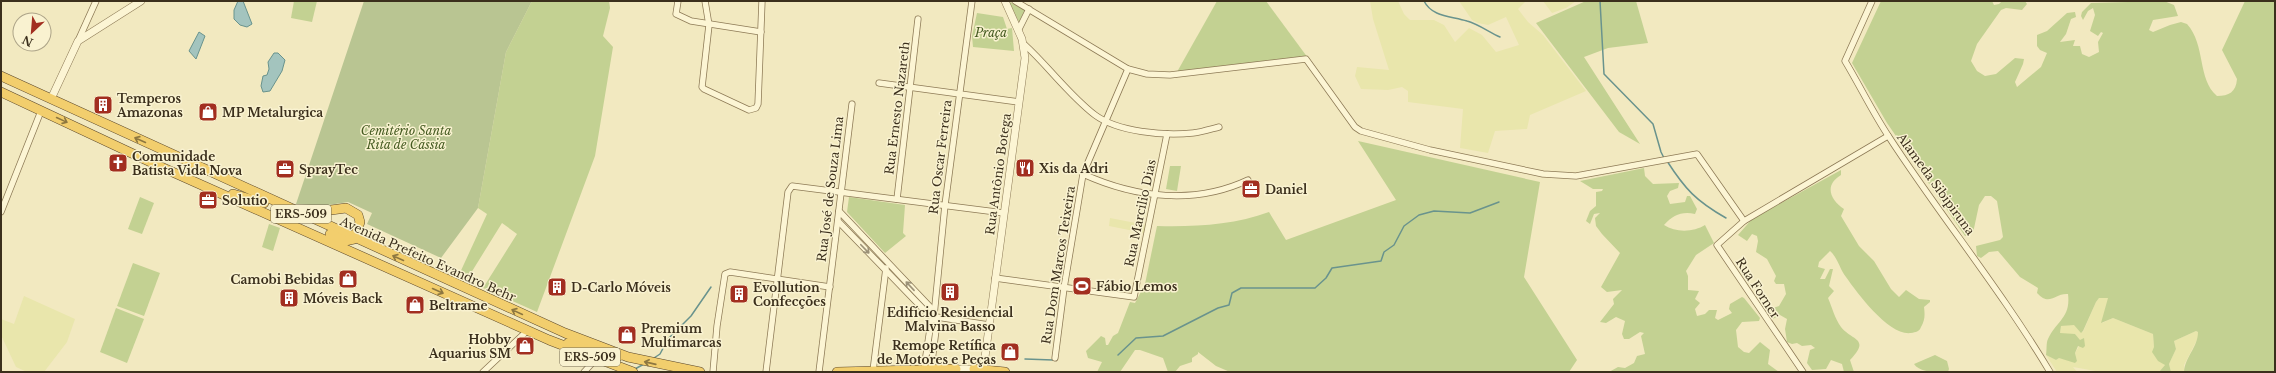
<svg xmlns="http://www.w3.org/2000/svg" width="2276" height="373" font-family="'Libre Baskerville',serif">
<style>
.farmland{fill:#e9e6ac}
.green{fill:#c3d192}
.cemetery{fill:#b9c592}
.water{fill:#a3c4be;stroke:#69938d}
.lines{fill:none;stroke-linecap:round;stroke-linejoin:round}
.stream{stroke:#69938d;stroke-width:1.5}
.minor-casing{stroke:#8d7a56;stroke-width:7}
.tertiary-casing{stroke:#8d7a56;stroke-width:8}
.trunk-casing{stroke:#5a462a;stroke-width:10}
.minor{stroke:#fcf5d4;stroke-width:5.5}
.tertiary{stroke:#fcf5d4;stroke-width:7}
.trunk{stroke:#f2ce6d;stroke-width:9}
.oneway{stroke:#8d7740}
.oneway2{stroke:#9c9278}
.labels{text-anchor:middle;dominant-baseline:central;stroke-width:3;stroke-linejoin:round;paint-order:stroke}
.shield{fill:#f9f2d0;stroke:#746a52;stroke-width:1}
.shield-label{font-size:11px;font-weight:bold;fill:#3b2f1c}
.park-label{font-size:12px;font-style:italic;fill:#445a20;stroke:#f9f2d0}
.poi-label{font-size:12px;font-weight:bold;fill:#3b2f1c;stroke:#f9f2d0;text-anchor:start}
.street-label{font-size:12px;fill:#3b2f1c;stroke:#f9f2d0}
</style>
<rect width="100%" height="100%" fill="#f2e9c0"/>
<!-- farmland -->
<g class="farmland">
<polygon points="1370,1 1398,1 1404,14 1410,20 1434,20 1444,25 1455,42 1469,28 1482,35 1496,52 1519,45 1506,17 1488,25 1478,23 1472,20 1459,1 1526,1 1518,9 1528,22 1543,35 1586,91 1530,115 1527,129 1495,131 1488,153 1460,148 1463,109 1408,102 1408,91 1402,87 1388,90 1361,89 1355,76 1357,67 1389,70 1373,19"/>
<polygon points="1543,1 1576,1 1566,8 1552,13"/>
<polygon points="1110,218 1146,225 1144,233 1109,226"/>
<polygon points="24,296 75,319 67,342 44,372 27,372 16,367 1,335 1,319 14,324"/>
<polygon points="2099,298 2109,298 2102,323 2113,318 2153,334 2154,347 2165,365 2159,372 2101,372 2073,367 2077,372 2057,372 2046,355 2056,360 2059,358 2077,361 2075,353 2084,338 2080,341 2075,334 2062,335 2060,333 2061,326 2074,324 2081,332 2083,332 2096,302"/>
<polygon points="2196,331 2198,332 2198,338 2184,365 2184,372 2171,372 2169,364 2176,349 2174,341"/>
</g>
<!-- green -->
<g class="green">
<polygon points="294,1 317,1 312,22 291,18"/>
<polygon points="532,1 609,1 610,8 603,36 613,47 595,156 537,312 483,288 517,234 502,223 466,281 458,277 487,214 478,208 506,52"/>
<polygon points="1008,1 1025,10 1019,22"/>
<polygon points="1217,1 1266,1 1308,58 1177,72"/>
<polygon points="1586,1 1636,1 1648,43 1608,48 1584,57 1640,144 1619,132 1536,23"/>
<path d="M1881,1h111l2,4 5,-1 3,-3h23l2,3 -5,6 -16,-2 -5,2 -24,34 -6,17 6,10 8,5 11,-2 19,-16 9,1 -1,5 -8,18 2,5 24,-20 6,-14 -7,-3 -3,-4v-11l10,-4 20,-18 8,-1 1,5 -5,2 -5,15 -6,8 15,-2 -2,6h7l2,8 7,3 10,-5 -1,-10 5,-9 -2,-1 -3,4 -8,-5 5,-16 -2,-7 -5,3 -5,9 -2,-4 1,-4 9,-9 73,-2 10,4 4,11 -25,4 -4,10 4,2 17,-7 11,-3 6,2c19,21 10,55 30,72 12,0 19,-4 20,-17l-15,-29 23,-49h30v371h-91c1,-15 14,-25 14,-40l-2,-1 -22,10 2,8 -7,15 2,8h-12l6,-7 -7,-4 -6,-9 2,-5 -1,-13 -40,-16 -12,5 7,-25h-9l-3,4 -13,29 -2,2 -7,-8 -13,1 -1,7 15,1 5,6 4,-2 1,8 -2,2 -5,-2 -3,7 2,8 -2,2 -16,-5 -3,2 -10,-5c1,-6 0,-12 2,-16 8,-18 23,-21 20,-45 -14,-1 -18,13 -31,-1l1,-5 -18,-11 -22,-26 -9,1 -8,6 -4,-2 -1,-10 24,-6 3,-3 -6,-36 -6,-5h-6l-6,9 -6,28 -8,3 -78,-113 -35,-60z"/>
<polygon points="977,13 1003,17 1007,29 1012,28 1014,51 973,47 972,36"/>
<path d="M1358,141l182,41 -16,95 53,83 -8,12h-339l-14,-6 -18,-14v2l-6,4v4l-12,4 -5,6h-7l-5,-14 -23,-8h-5l-15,22h-23l5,-10 -14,-4 -2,-7 15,-15 4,2 1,7h2l5,-9 5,-3 12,-31 5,1 10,-19 12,-58c37,1 77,-1 112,-14l17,28 110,-40z"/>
<polygon points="1170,166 1181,166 1177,191 1166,189"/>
<path d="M1644,168l1,8 8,8 26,-1 -1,5 -8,3 -3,5 3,8 15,-2 2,-6h3l7,13 -2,5c-13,-3 -22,1 -31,11 12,8 30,7 41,0l9,18 -18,12 -10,16 2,5v14l11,1 -4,8 5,4 -5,6 2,7 8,-2 4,-4h8l-2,8 3,2 14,-7 -3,-4 1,-5 12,-7 2,1 16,20 -1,3 -17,1 -6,8 2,17 6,5 5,1 11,-11 10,8 -2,14 11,8h-170l9,-5 7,1 9,-5 3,-7 8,-2 -4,-18 3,-3 -4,-1 -11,7h-5l-2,-5 3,-13 -9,-4 -10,6 -6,-1 14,-18 -1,-5 9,-9 -15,2 -6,-5 19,-34 -18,-19 -6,-8 -1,-8 5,-5 -6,1 -4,10 -4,-3 4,-10 6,-5v-14l6,-1 1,-2h-10l-13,-8z"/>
<path d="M1841,170v5c-17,10 -11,25 3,34l-3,7 18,30 15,15 17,28 8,8 7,-7 13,9 11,1v2l-6,5c1,8 1,13 -3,20 -2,5 -5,5 -10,6 -22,3 -53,-39 -65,-56 -6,-7 -8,-19 -16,-26l-11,11 -1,5 7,2 -5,10h5l5,-10h3l-4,17 5,5 -6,7c4,9 7,21 13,29 11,14 30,11 9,33l4,12h-10l-2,-8 -11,-4 -5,9 -14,1 -5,-7 3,-13 5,-2 -4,-3 -9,1 -5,-3 -5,1 -5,-2 -2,-13 2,-10 -7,-4 -7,4 -6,-9 12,-4 7,-12 -2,-10h-8l-2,-3 2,-5 -9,-17 -11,-7 2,-11 -1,-5 -5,-2 -5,7 -9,-6 14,-16z"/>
<polygon points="140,197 154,203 142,234 128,229"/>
<polygon points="849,197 905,205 903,233 906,236 885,253 847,212"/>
<polygon points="269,224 280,228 273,251 262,247"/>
<polygon points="133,263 160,273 144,316 117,306"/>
<polygon points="116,308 144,319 127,363 100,352"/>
<path d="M1935,355l12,6 2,8 -1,3c-12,0 -28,1 -34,-8z"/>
</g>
<!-- cemetery -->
<polygon class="cemetery" points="364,1 532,1 506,52 478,208 441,258 367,224 372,213 348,202 322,206 296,204"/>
<!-- water -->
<g class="water">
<polygon points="238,1 243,1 252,24 247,27 240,25 234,19 234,10"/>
<polygon points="199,32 205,36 196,59 189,51"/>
<polygon points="274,53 278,53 285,60 282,71 270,91 263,92 261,86 263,76 267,75 269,69 268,62"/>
</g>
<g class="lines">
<!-- stream -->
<g class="stream">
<path d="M1424,1c8,16 27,15 43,20 11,3 22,11 33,16"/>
<polyline points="1600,1 1604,74 1653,124 1661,152 1664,158"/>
<path d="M1667,161c18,28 29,40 59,57"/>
<polyline points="1118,355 1136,338 1163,336 1218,308 1229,305 1232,293 1241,288 1315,288 1326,278 1332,268 1381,261 1384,252 1394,245 1404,226 1419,215 1434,211 1470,213 1499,202"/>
<polyline points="654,358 660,354 668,339 691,316 711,287"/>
<polyline points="1025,359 1053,360"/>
<polyline points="635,369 644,364"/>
</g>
<!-- minor casing -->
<g class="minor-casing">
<g id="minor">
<polyline points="678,1 676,14 691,21 761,32"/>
<polyline points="705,1 709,25 702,87 704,89 749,110 756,108 758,104 762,1"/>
<polyline points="1015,1 1128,69 1147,74 1170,75 1306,59 1355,127 1361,131 1430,150 1543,174 1576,176 1697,154 1744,221 1888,136"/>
<path d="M1872,1l-27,60c15,25 28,52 44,76 52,80 112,153 161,235"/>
<polyline points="1019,29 1029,9"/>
<polyline points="78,41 96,1"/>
<path d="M1025,45c24,22 44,50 70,70 23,17 69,21 98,18 8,-1 18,-4 26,-6"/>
<polyline points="879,83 1019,102"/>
<path d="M1083,174c53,24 112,31 165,6"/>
<polyline points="897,199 918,19"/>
<polyline points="839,211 932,309 937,322 931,369"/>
<polyline points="1,212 41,111"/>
<polyline points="838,221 930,316 989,325"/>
<polyline points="1744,221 1717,245 1803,372"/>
<polyline points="995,278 1134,297 1167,134"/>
<polyline points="1055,358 1064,288 1083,174 1128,69"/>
<polyline points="924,369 931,322 934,316 945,205 972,1"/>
<polyline points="873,371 886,268"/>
<polyline points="483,372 527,331"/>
<polyline points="584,372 596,359"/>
<polyline points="713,372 717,326 725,274 730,272 830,287"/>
<polyline points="766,372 788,192 792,186 1004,213"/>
<polyline points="819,372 852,104"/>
</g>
</g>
<!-- tertiary casing -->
<g class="tertiary-casing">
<g id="tertiary">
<polyline points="51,99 78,41 141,1"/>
<polyline points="954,372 956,369 974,369"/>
<polyline points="983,372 1025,58 1022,39 1005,1"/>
</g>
</g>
<!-- trunk casing -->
<g class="trunk-casing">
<g id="trunk">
<polyline points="1,76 565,333 628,357 700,372"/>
<polyline points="1,92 159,166 549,340 633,372"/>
<polyline points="233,194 264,203"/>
<polyline points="298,211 316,212 346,208 358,215 360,222 354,239 345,241 330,234"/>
<polyline points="568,343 606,356 619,356"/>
<polyline points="974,369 1005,372"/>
<polyline points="837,372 956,369"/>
</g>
</g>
<!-- minor -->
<use href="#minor" class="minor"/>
<!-- tertiary -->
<use href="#tertiary" class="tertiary"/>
<!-- trunk -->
<use href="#trunk" class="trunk"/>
</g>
<!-- one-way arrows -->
<defs><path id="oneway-shaft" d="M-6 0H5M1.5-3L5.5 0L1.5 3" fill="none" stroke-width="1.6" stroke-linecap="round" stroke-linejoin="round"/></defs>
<g class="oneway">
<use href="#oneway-shaft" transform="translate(62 120) rotate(25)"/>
<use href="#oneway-shaft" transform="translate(140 140) rotate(-156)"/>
<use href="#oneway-shaft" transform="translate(398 258) rotate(-156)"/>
<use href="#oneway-shaft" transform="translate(438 291) rotate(24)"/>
<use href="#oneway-shaft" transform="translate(517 312) rotate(-155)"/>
<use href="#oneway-shaft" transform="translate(650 363) rotate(-167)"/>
</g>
<g class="oneway2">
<use href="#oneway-shaft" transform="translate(865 249) rotate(46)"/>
<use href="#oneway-shaft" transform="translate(910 286) rotate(-133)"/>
</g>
<!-- icons -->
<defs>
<g id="building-square" transform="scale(1)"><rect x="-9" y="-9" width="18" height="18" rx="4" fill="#a22e20" stroke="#f9f2d0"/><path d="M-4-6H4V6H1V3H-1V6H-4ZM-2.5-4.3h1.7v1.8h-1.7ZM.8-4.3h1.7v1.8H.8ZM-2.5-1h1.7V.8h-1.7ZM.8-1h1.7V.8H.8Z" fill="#fff"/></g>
<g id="shop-square" transform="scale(1)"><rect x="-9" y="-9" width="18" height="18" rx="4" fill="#a22e20" stroke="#f9f2d0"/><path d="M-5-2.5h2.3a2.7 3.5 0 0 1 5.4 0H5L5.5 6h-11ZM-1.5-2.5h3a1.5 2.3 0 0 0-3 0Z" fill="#fff"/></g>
<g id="church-square" transform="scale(1)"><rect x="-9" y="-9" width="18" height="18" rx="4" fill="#a22e20" stroke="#f9f2d0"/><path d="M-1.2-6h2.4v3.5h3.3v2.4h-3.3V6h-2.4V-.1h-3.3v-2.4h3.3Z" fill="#fff"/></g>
<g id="restaurant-square" transform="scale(1)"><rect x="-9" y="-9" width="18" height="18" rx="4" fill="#a22e20" stroke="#f9f2d0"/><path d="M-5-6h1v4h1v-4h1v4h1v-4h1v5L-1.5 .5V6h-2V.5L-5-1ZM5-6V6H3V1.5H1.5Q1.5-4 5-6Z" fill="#fff"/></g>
<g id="office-square" transform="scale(1)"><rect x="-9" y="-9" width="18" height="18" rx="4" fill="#a22e20" stroke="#f9f2d0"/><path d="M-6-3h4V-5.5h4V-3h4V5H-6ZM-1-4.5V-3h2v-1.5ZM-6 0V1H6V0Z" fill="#fff"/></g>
<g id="stadium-square" transform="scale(1)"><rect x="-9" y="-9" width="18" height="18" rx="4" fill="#a22e20" stroke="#f9f2d0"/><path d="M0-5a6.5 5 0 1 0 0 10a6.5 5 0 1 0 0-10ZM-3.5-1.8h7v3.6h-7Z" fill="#fff"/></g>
</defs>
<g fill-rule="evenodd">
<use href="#building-square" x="103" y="105"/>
<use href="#shop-square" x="208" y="112"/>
<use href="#church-square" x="118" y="163"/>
<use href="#restaurant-square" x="1025" y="168"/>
<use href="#office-square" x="285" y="169"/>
<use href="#office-square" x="1251" y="189"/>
<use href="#office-square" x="208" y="200"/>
<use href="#shop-square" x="348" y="279"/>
<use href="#stadium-square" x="1082" y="286"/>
<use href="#building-square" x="557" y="287"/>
<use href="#building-square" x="950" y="292"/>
<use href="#building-square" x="739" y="294"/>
<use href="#building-square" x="289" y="298"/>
<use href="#shop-square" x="415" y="305"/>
<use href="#shop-square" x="627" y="335"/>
<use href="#shop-square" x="525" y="346"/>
<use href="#shop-square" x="1010" y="352"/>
</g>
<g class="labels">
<!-- shield labels -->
<g class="shield">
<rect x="271" y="205" width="60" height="18" rx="3"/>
<rect x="560" y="348" width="60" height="18" rx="3"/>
</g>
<g class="shield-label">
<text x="301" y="214">ERS-509</text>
<text x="590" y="357">ERS-509</text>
</g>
<!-- park labels -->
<g class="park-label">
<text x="991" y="32">Praça</text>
<text x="406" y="130">Cemitério Santa<tspan x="406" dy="14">Rita de Cássia</tspan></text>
</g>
<!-- poi labels -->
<g class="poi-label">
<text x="117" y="98">Temperos<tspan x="117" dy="14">Amazonas</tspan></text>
<text x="222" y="112">MP Metalurgica</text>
<text x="132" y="156">Comunidade<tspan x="132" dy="14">Batista Vida Nova</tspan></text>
<text x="1039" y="168">Xis da Adri</text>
<text x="299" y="169">SprayTec</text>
<text x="1265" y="189">Daniel</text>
<text x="222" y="200">Solutio</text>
<text x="334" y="279" text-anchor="end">Camobi Bebidas</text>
<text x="1096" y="286">Fábio Lemos</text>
<text x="571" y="287">D-Carlo Móveis</text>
<text x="753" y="287">Evollution<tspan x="753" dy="14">Confecções</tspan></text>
<text x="303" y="298">Móveis Back</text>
<text x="429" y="305">Beltrame</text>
<text x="950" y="312" text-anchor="middle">Edifício Residencial<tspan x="950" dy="14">Malvina Basso</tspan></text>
<text x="641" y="328">Premium<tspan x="641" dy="14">Multimarcas</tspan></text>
<text x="511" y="339" text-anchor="end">Hobby<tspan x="511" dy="14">Aquarius SM</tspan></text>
<text x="996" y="345" text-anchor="end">Remope Retífica<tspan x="996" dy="14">de Motores e Peças</tspan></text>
</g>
<!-- street labels -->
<g class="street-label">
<text transform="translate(897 108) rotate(-83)">Rua Ernesto Nazareth</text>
<text transform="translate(940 157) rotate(-83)">Rua Oscar Ferreira</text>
<text transform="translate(998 174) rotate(-82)">Rua Antônio Botega</text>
<text transform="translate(1936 184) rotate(54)">Alameda Sibipiruna</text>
<text transform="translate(830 189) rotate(-83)">Rua José de Souza Lima</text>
<text transform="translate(1140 213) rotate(-78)">Rua Marcilio Dias</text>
<text transform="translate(428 259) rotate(24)">Avenida Prefeito Evandro Behr</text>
<text transform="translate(1058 265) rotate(-81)">Rua Dom Marcos Teixeira</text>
<text transform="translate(1758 288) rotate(57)">Rua Forner</text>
</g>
</g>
<!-- border -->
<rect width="2276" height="373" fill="none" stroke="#3b2f1c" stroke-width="4"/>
<!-- north arrow -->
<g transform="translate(32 32) rotate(206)"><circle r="19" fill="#f9f2d0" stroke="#ada488"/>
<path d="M0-3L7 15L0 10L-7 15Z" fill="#a22e20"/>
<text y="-6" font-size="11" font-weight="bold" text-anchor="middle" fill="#3b2f1c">N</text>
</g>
</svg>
